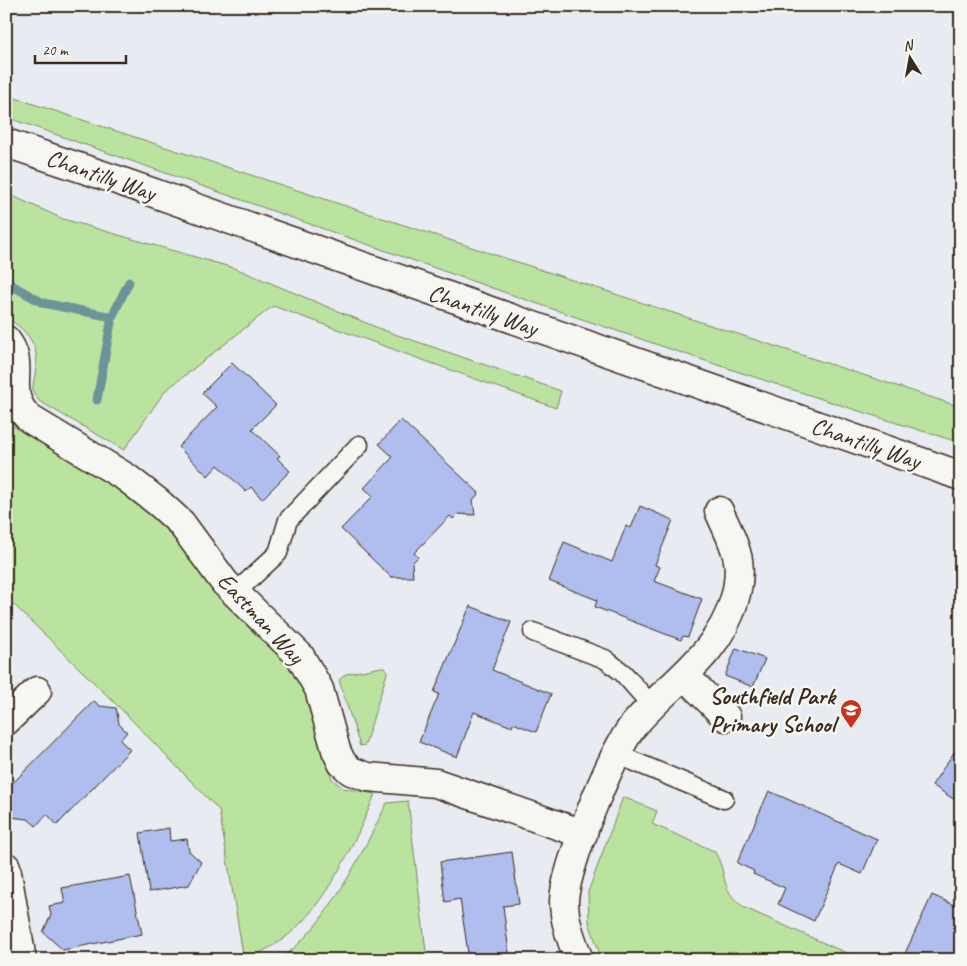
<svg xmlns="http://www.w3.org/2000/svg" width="967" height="966" font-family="Caveat,sans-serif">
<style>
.green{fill:#bae3a0;stroke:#7a865f}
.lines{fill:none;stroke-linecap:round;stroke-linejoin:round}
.stream{stroke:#6b9498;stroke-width:9}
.building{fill:#afbeee;stroke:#3b2a1e}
.service-casing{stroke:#3b2a1e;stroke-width:21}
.minor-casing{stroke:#3b2a1e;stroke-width:31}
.tertiary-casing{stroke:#3b2a1e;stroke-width:31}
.service{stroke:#f6f6f2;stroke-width:18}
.minor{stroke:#f6f6f2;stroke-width:28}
.tertiary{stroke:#f6f6f2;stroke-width:28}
.labels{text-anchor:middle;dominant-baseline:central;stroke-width:5;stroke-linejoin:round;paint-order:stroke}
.street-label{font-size:24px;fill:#3b2a1e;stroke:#f6f6f2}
.poi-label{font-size:24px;font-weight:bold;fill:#3b2a1e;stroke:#f6f6f2;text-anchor:end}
</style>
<rect width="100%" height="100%" fill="#e8ebf1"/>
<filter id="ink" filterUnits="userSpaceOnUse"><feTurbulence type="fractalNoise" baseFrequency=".02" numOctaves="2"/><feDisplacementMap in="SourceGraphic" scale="10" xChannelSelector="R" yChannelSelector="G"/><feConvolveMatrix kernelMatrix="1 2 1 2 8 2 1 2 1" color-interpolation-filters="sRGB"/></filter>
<g filter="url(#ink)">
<!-- green -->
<g class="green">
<path d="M6,95l955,312v36c-322,-99 -637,-215 -955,-326z"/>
<path d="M6,193l57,26 174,50 146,61 178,61 -5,17 -283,-102 -108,85 -41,59 -85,-49 -6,-9c-1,-9 3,-18 3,-27 3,-21 -12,-38 -30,-47z"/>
<path d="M6,422l100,59 49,38 17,17 44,58 53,50 24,27 16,30 23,78 11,9 32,6c-18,44 -45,102 -80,135 -14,14 -32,22 -49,31h-2l-25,-150 -98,-101 -115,-112z"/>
<polygon points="381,667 386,668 387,673 365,745 360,746 339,680 346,674"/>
<path d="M623,797l34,14 -5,13 62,27c15,22 3,37 31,57l117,52h-260l-13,-38 -1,-30z"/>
<path d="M408,801l19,159h-148c48,-33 82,-105 108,-157z"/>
</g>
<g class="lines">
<!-- stream -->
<g class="stream">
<polyline points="6,282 43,303 112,317 129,282"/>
<polyline points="97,400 112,317"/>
</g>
</g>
<!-- building -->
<g class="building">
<polygon points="232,363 276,405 252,429 280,456 277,458 290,471 262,499 251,487 246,492 218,465 208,476 178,447 217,407 202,393"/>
<polygon points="401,420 479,493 473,500 475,515 458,514 453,519 450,516 414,553 418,557 412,563 413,577 391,577 341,529 373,496 364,488 393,457 379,444"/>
<polygon points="640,506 673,520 655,565 660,567 654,581 702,599 688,637 683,636 681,640 595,607 597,600 549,581 564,542 612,562 626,526 631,528"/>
<polygon points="470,606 511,622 492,670 551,694 536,732 513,723 512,727 474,712 457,757 419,742 439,694 434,692"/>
<polygon points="736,648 765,659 753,687 725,676"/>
<polygon points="94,701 100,706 116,708 119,724 127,732 120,740 130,750 57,825 47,814 36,826 28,819 10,817 6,790"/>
<polygon points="961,742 961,804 932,785"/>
<polygon points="769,791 877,839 862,874 839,864 814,921 778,904 785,888 753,874 754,871 737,863"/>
<polygon points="169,828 170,841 187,839 189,851 201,862 189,885 149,892 140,833"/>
<polygon points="512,852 519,904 503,906 510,960 469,960 460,899 445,902 440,862"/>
<polygon points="130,876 142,934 63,950 43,932 51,915 49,906 65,903 62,888"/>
<polygon points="932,895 961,908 961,960 902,960"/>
</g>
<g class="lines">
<!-- service casing -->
<g class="service-casing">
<g id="service">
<polyline points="234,594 278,553 288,520 359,445"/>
<polyline points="533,632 605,659 623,673 652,706"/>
<polyline points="616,754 724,799"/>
</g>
</g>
<!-- minor casing -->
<g class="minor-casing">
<g id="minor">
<path d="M6,340c22,27 -6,52 24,79l97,59 32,25 22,20 44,60 75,73 19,33 17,61 6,13 9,8 17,6 68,6 147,51"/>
<polyline points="685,676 726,717"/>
<polyline points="6,721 37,691"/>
<polyline points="6,867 22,960"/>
<path d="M579,960c-7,-19 -15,-38 -15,-59 1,-33 48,-149 69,-175 35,-42 85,-70 101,-125 4,-13 6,-27 4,-41 -3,-17 -12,-33 -19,-49"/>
</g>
</g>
<!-- tertiary casing -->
<g class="tertiary-casing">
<polyline id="tertiary" points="6,143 114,179 961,476"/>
</g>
<!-- service -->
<use href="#service" class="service"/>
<!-- minor -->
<use href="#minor" class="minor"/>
<!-- tertiary -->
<use href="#tertiary" class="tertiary"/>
</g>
</g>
<!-- icons -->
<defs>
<g id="school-pin" transform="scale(1.125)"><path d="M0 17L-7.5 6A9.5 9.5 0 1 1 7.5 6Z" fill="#c8321e" stroke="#f6f6f2"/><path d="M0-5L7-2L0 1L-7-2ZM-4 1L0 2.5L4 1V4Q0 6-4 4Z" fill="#fff"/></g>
</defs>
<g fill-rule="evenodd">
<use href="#school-pin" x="851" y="710"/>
</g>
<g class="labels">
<!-- street labels -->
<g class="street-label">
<text transform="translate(101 175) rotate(19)">Chantilly Way</text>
<text transform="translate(483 310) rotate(19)">Chantilly Way</text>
<text transform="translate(866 443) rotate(19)">Chantilly Way</text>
<text transform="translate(261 618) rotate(47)">Eastman Way</text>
</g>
<!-- poi labels -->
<g class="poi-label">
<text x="835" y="696">Southfield Park<tspan x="835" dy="28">Primary School</tspan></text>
</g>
</g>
<!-- margin -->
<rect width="967" height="966" fill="none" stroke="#f6f6f2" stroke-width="25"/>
<rect x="12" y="12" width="942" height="941" fill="none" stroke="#3b2a1e" stroke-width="2" filter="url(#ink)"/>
<!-- north arrow -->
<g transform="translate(910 58) rotate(349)" stroke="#f6f6f2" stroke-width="4" paint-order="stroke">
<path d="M0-4L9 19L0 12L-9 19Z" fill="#3b2a1e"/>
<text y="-8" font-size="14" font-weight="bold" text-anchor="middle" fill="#3b2a1e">N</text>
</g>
<!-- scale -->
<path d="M35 55v8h91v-8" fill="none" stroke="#3b2a1e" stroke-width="2.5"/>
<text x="42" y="55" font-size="15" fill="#3b2a1e" stroke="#f6f6f2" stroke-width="4" paint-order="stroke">20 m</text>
</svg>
